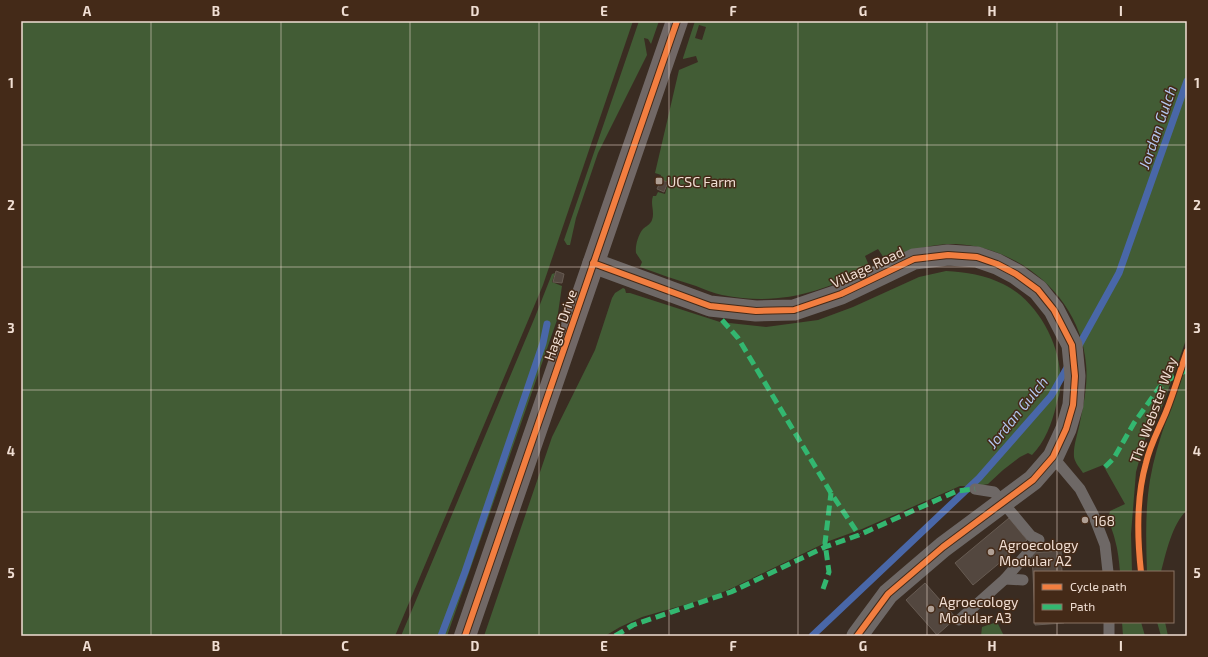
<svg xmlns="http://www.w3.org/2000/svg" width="1208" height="657" font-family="'Exo 2',sans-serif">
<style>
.green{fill:#425c35;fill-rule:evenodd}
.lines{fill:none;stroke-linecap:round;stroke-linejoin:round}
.stream{stroke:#4967a8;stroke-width:7}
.building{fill:#53473f;stroke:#675b52}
.service{stroke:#6e6866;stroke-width:11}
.minor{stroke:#6e6866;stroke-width:21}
.secondary{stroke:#716866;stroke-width:22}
.quiet{stroke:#33b770;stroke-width:5;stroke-dasharray:10 5;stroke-linecap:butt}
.cycleway-casing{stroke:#442a18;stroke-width:8}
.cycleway{stroke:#f27e40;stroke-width:6}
.grid{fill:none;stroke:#f0ded3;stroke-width:1;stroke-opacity:0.55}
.poi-dot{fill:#b0a095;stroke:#442a18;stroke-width:1.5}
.labels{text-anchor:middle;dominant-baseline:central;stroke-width:3;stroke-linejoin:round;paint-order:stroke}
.poi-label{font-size:14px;fill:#f0ded3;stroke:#442a18;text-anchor:start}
.street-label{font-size:14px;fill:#f0ded3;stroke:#442a18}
.water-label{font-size:15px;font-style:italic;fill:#b2c6ee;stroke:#442a18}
.neatline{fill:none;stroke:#f0ded3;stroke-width:1.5}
.grid-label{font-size:13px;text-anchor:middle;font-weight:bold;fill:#f0ded3}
</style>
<rect width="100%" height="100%" fill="#3a2c22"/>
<!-- green -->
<g class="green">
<polygon points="21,21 633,21 543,285 395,636 21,636"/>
<polygon points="639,21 659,21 651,44 648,39 644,38 647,55 598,153 576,218 570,245 567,245 564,240"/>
<path d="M695,21h492v316l-26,73 -14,22 -11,40 -5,62 1,38h-12c-1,-11 -2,-22 -5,-32 -2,-10 -8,-19 -5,-29l15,-7 -22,-39 -20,8c-3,-5 -8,-10 -9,-16 -1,-11 4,-24 6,-35 4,-19 8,-39 6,-58 -5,-66 -66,-117 -130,-120 -25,-1 -48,7 -70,17l-8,-12 -13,7 5,12c-51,25 -91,38 -148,27 -9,-2 -18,-6 -26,-9 -19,-6 -37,-12 -56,-19l2,-5 -6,-9c-1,-7 2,-18 7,-24 3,-3 7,-4 9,-9 3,-8 -2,-16 1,-24h3l2,-4 7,2 3,-10 -9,-3 2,-6 -6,-2 24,-103 19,-8 -2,-6 -13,3v-1zM699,25l7,2 -4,13 -7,-2z"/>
<path d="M946,271c20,1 39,4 57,13 36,17 62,67 57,107 -1,5 -3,10 -4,15 -4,17 -11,36 -24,49l-4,-2 -8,4 -17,13 -15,14 -11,2h-17l-98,43 -33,12 -101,49 -23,9 -63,18 -22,10 -15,9h-121l68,-199 43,-87 17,-52 3,-5 8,-5 2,1 1,4h4l90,29 46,5 52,-7 35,-13 66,-30z"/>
<polygon points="555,273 552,282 562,286 557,320 447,636 401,636 535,317 552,274"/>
<path d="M1187,364v146c-15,14 -21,43 -26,62h-14c-1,-30 -2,-62 3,-92 7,-40 23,-78 37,-116z"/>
<polygon points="997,622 1004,636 981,636 982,627"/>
<polygon points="1122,622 1141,622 1145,636 1123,636"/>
<polygon points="1157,622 1165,622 1168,636 1161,636"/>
</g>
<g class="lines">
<!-- stream -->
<g class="stream">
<polyline points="1077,349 1119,273 1187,81"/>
<polyline points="441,636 465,572 543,343 547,324"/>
<polyline points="812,636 979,478 1051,396 1068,366"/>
</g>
</g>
<!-- building -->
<g class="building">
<polygon points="661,180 668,182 664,192 657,189"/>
<polygon points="556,271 564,274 562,283 553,282"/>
<polygon points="1009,518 1027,540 973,585 955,563"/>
<polygon points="1061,551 1062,572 1035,572 1035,617 1032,553"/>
<polygon points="925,583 956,618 937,635 906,600"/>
<polygon points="1035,622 1064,622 1064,623 1035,625"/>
</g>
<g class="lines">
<!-- service -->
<g class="service">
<polyline points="1053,457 1080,489 1093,514 1105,545 1108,572"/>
<polyline points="1005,579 1023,580"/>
<polyline points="959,620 1005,579 1039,540 1031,536 994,492 975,489"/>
<polyline points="1109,622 1109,636"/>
</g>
<!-- minor -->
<polyline class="minor" points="593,263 710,306 756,311 794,310 841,294 914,259 948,255 977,257 997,264 1016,274 1038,290 1054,310 1072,345 1075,376 1073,405 1066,429 1053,457 1033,480 943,547 888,594 857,636"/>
<!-- secondary -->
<polyline class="secondary" points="465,636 677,21"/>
<!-- quiet -->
<g class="quiet">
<polyline points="722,320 738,338 831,493 859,535"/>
<polyline points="1105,467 1114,458 1134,423 1159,388 1170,379 1187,370"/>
<polyline points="823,589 829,572 825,543 831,493"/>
<polyline points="615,636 633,625 731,592 825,547 859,535 957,491 975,489"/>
</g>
<!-- cycleway casing -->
<g class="cycleway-casing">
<g id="cycleway">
<polyline points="593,263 710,306 756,311 794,310 841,294 914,259 948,255 977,257 997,264 1016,274 1038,290 1054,310 1072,345 1075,376 1073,405 1066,429 1053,457 1033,480 943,547 888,594 857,636"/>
<path d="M1141,572c-4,-36 -5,-74 5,-109 4,-18 13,-34 20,-51 8,-20 14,-41 21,-61"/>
<polyline points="465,636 677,21"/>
</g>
</g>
<!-- cycleway -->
<use href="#cycleway" class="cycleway"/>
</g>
<!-- grid -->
<path class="grid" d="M151,21v615M281,21v615M410,21v615M539,21v615M669,21v615M798,21v615M927,21v615M1057,21v551M21,145h1166M21,267h1166M21,390h1166M21,512h1166M1057,622v14"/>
<!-- markers -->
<g class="poi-dot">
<rect x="655" y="177" width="8" height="8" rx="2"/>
<circle cx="1085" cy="520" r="4"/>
<circle cx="991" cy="552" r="4"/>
<circle cx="931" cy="609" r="4"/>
</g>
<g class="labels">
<!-- poi labels -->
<g class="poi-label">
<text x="667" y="181">UCSC Farm</text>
<text x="1093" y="520">168</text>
<text x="999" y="544">Agroecology<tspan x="999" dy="16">Modular A2</tspan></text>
<text x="939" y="601">Agroecology<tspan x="939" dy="16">Modular A3</tspan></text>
</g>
<!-- street labels -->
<g class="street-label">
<text transform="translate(867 267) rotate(-25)">Village Road</text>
<text transform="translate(560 325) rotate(-71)">Hagar Drive</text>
<text transform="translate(1153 410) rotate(-70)">The Webster Way</text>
</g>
<!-- water labels -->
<g class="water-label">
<text transform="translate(1157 127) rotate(-71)">Jordan Gulch</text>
<text transform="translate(1017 412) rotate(-51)">Jordan Gulch</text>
</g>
</g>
<!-- border -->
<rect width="1208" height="657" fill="none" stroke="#442a18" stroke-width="44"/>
<!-- legend -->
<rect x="1034" y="571" width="140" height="52" fill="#442a18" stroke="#897263"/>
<rect x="1042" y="584" width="20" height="6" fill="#f27e40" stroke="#897263"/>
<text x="1070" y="591" font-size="12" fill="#f0ded3">Cycle path</text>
<rect x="1042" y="604" width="20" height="6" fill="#33b770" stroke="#897263"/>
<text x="1070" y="611" font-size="12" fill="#f0ded3">Path</text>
<rect x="22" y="22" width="1164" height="613" class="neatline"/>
<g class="grid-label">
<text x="87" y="16">A</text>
<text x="216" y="16">B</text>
<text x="345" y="16">C</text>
<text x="475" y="16">D</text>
<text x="604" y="16">E</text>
<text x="733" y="16">F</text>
<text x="863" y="16">G</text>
<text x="992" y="16">H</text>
<text x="1121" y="16">I</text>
<text x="11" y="88">1</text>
<text x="1197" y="88">1</text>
<text x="11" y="210">2</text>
<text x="1197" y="210">2</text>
<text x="11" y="333">3</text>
<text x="1197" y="333">3</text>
<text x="11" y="456">4</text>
<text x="1197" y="456">4</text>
<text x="11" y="578">5</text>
<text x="1197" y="578">5</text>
<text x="87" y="651">A</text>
<text x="216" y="651">B</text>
<text x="345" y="651">C</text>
<text x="475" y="651">D</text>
<text x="604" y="651">E</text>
<text x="733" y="651">F</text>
<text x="863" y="651">G</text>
<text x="992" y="651">H</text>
<text x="1121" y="651">I</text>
</g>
</svg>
